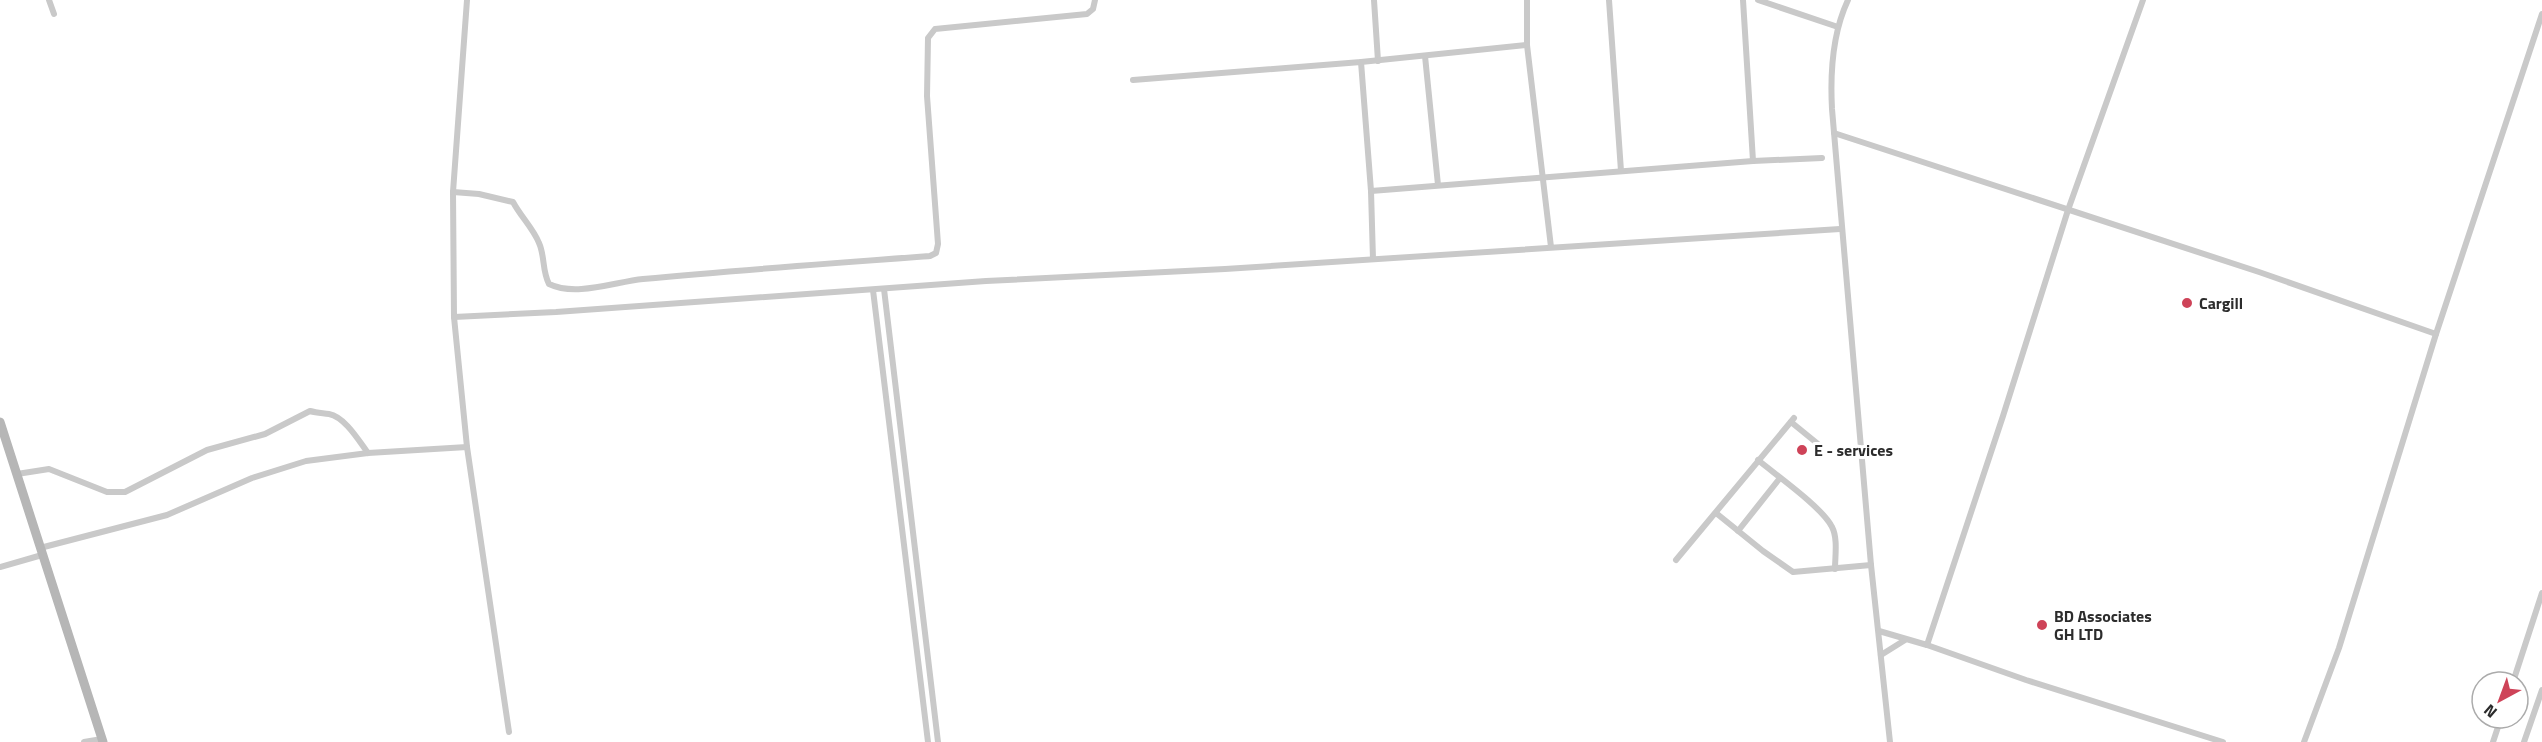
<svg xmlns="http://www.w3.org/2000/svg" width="2542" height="742" font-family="'Titillium Web',sans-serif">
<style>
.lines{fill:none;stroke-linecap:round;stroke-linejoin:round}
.minor{stroke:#c9c9c9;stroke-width:6}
.secondary{stroke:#b6b6b6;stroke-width:9}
.poi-dot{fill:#ce4358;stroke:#fff;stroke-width:2}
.labels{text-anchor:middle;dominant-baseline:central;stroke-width:6;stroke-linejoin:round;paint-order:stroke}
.poi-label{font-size:16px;font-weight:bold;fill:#2c2c2c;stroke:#fff;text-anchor:start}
</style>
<rect width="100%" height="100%" fill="#fff"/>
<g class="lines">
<!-- minor -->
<g class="minor">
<polyline points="49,0 54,14"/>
<polyline points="467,0 453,192 454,317 467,447 509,732"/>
<polyline points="1374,0 1378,61"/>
<polyline points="1527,0 1527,45 1551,247"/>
<polyline points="1609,0 1621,171"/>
<polyline points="1743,0 1753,161"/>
<polyline points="1758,0 1838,27"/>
<path d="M1848,0c-16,34 -18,72 -16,109l39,456 19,177"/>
<polyline points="1425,56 1438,185"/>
<polyline points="1361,62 1371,191 1373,259"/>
<polyline points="1133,80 1361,62 1527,45"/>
<polyline points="1834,133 2259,272 2436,334"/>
<polyline points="1371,191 1753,161 1822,158"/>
<path d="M453,192l26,2 34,8c8,15 20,26 26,41 6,13 3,28 10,41 27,13 65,-2 94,-5 96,-9 192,-16 287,-23l6,-3 2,-9 -11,-148 1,-58 7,-9 152,-15 6,-5 2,-9"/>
<polyline points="884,289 938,742"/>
<polyline points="873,290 928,742"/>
<polyline points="454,317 556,312 986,281 1225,269 1840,229"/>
<polyline points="1791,422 1818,444"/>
<path d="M1758,460c18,15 65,48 74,67 6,11 3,30 3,42"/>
<path d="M17,474l32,-5 58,23h18l82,-42 58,-16 45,-23c7,2 13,2 19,3 16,3 30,27 39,39"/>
<polyline points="1716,513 1763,551 1793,572 1871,565"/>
<polyline points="1738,531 1780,478"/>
<polyline points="40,548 167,515 252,478 306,461 368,453 467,447"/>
<polyline points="1676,560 1794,418"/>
<polyline points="0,567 42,555"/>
<polyline points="1879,631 1927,645 2026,680 2223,742"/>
<polyline points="1927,645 2003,416 2068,210 2143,0"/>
<polyline points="1881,655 1905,640"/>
<polyline points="2513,682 2542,593"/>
<polyline points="84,742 102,739"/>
<polyline points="2304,742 2339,648 2436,334 2542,14"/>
<polyline points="2493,742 2501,718"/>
<polyline points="2524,742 2542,690"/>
</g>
<!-- secondary -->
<polyline class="secondary" points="0,422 103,742"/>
</g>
<!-- markers -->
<g class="poi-dot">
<circle cx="2187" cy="303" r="6"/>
<circle cx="1802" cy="450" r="6"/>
<circle cx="2042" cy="625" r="6"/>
</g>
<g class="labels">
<!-- poi labels -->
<g class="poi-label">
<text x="2199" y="303">Cargill</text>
<text x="1814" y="450">E - services</text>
<text x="2054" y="616">BD Associates<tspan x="2054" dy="18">GH LTD</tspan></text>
</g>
</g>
<!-- north arrow -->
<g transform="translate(2500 700) rotate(221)"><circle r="28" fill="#ffffff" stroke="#ababab" stroke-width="1.5"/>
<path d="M0-4.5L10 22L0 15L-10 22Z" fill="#ce4358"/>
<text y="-9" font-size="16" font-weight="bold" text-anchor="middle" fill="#2c2c2c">N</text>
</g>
</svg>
